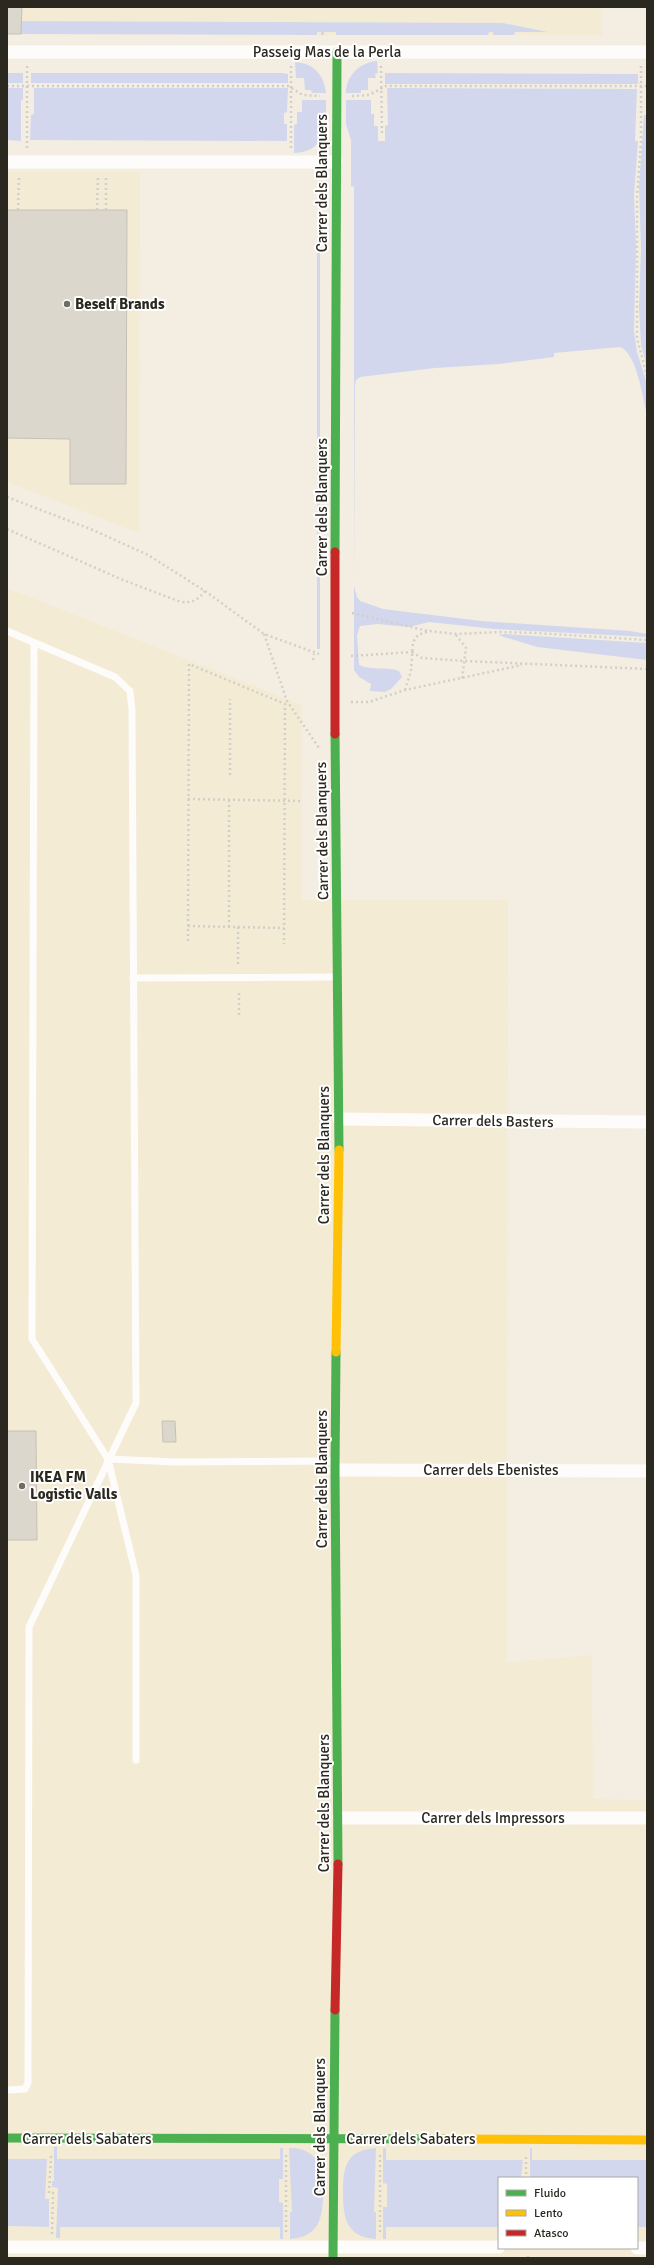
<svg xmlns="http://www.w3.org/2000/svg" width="654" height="2265" font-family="Signika,sans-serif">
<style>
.built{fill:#f4ebd4;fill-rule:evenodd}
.green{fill:#d2d7ed}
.building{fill:#dbd7cd;stroke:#c6c1b7}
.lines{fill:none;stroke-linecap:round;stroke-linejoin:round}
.path{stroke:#d1cfca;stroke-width:2.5;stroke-dasharray:2 3;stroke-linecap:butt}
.lane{stroke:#fdfcfa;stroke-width:7}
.street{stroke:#fdfcfa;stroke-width:13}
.fast{stroke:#4caf50;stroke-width:9}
.slow{stroke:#ffc107;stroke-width:9}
.jam{stroke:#c62828;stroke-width:9}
.poi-dot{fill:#716d63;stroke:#fff;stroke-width:1.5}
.labels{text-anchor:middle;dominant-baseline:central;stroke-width:4;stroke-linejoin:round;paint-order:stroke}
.street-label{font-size:15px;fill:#2b281f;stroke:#fff}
.poi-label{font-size:15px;font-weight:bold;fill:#2b281f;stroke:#fff;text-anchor:start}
</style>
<rect width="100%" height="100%" fill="#f3eee1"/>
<!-- built -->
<g class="built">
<polygon points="7,7 601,7 602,35 7,34"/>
<polygon points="7,172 140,172 139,533 7,482"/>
<path d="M7,588l295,117v195h206l-1,762 85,-7 1,144 54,1v458h-640zM499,2178h138v70h-138z"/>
</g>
<!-- green -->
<g class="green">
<polygon points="7,21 503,23 548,32 515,32 514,35 493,35 493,32 489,32 488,35 336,35 336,32 324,32 324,35 321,35 321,32 317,32 317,35 21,34 21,27 7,27"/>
<path d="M377,61l1,12 -3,1 1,4h-8v12h-7v3h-15c0,-18 15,-31 31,-32z"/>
<path d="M295,62c19,1 29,13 31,31h-14l-1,-3h-6l-1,-12h-8z"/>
<rect x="7" y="73" width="16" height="10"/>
<polygon points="31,73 282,73 288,74 288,83 31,83"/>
<polygon points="385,73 638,74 638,84 385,84"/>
<polygon points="7,88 23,88 23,100 21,100 21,141 7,140"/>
<polygon points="34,88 288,88 287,112 284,113 284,124 287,124 287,141 30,140 31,115 34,114"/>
<path d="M387,88l250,1 -2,52h3l-4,55 2,50 -2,85 3,21 10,32v32c-4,-17 -10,-63 -27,-69l-66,6v4l-55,7 -64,4 -75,9 -4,3 -1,4 -1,202 3,11 3,4 23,8 98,12 149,10 17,3v3l-152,-8 -66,-7 -20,5 -32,-3 -17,2 -3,9 2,30c12,6 27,1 40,6l3,6 -11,12 -6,3 -15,-1 1,-7 -12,-7 -5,-7v-483l-3,-1v-46l-5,-16v-24h25v14h3v12h4v15h7v-15l3,-1z"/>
<path d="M302,100h24c0,24 1,52 -32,53v-28l3,-1v-12h5z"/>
<polygon points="644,115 647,115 647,368 641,344 639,308 641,249 639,186"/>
<rect x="317" y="230" width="3" height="419"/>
<polygon points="505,634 647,643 647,660 537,647 498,635"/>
<polygon points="54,2147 57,2147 57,2159 280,2159 280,2148 283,2148 283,2179 279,2179 279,2202 283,2203 283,2239 280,2239 280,2227 60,2227 60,2238 56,2238 58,2188 52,2187 52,2181 54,2181"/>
<path d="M289,2148c29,-1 34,21 34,45 0,25 -4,44 -33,46v-27h2z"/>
<path d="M376,2148l-2,64h2v27c-29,-2 -33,-20 -33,-46 0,-26 3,-43 33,-45z"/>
<polygon points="383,2148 386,2148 386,2160 523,2160 521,2178 499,2178 499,2227 386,2227 386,2239 383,2239 383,2207 387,2207 387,2184 383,2183"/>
<polygon points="530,2148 532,2148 532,2160 647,2160 647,2227 637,2227 637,2178 530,2178"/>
<polygon points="7,2159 47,2159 45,2199 49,2199 49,2227 7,2226"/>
</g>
<!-- building -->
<g class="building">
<polygon points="7,7 22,7 21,34 7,34"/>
<polygon points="7,210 127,210 126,484 70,484 70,439 7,438"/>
<polygon points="162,1421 175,1421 176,1442 163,1442"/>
<polygon points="7,1431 36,1431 37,1540 7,1540"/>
</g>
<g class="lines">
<!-- path -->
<g class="path">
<polyline points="381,66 382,133"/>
<polyline points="641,66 641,142 637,196 637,338 647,376"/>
<polyline points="7,86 288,86 303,95 320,96"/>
<polyline points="352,96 369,95 386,86 647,86"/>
<polyline points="27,148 27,65"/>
<polyline points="291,148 291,65"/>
<polyline points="18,210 19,176"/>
<polyline points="97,210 98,176"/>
<polyline points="106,210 106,176"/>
<polyline points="7,497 93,530 148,555 205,591 264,634 319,654"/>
<path d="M7,529l116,51 58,22c12,1 17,-2 24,-11"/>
<polyline points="352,613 428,631"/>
<polyline points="264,634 287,701 319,748"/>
<polyline points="456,635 466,648 462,679"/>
<polyline points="412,652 422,658 465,661 647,669"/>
<polyline points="351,656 412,652"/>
<polyline points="313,660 314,654"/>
<polyline points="405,690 411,671 413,642 418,635 429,631 456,634 500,632 536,633 647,640"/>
<polyline points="351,702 369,702 405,690 522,665"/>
<polyline points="230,775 230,699"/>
<polyline points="188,799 302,801"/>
<polyline points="188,926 284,928"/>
<polyline points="229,927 229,801"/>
<polyline points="238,927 238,966"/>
<polyline points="188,941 189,664 285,704 284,944"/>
<polyline points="239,1015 239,991"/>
<polyline points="286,2155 286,2234"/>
<polyline points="380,2155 380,2232"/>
<polyline points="51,2156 49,2193 53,2193 52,2234"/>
<polyline points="526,2157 526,2178"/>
<polyline points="528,2256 528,2258"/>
</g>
<!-- lane -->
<g class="lane">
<polyline points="7,631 115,677 130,691 132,710 136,1403 29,1627 28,2083 25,2089 7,2090"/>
<polyline points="34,643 32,1339 108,1459 136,1575 136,1760"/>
<polyline points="133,978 337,977"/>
<polyline points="108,1459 175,1462 335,1461"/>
</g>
<!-- street -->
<g class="street">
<polyline points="7,52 647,52"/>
<polyline points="7,162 336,162"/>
<polyline points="339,1119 647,1122"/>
<polyline points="335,1470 647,1471"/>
<polyline points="339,1818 647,1818"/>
<polyline points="7,2247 499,2247"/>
<polyline points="637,2248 647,2248"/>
</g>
<!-- fast -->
<g class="fast">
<polyline points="335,552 337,52"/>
<polyline points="335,734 339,1150"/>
<polyline points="336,1352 335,1470 338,1864"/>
<polyline points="7,2138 444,2139"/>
<polyline points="333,2258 335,2010"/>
</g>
<!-- slow -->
<g class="slow">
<polyline points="336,1352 339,1150"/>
<polyline points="444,2139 647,2140"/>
</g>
<!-- jam -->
<g class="jam">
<polyline points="335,734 335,552"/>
<polyline points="335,2010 338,1864"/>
</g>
</g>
<!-- markers -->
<g class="poi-dot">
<circle cx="67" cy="304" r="4"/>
<circle cx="22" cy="1486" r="4"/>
</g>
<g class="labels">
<!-- street labels -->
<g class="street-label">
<text x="327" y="52">Passeig Mas de la Perla</text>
<text transform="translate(322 183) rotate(-90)">Carrer dels Blanquers</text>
<text transform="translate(322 507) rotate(-90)">Carrer dels Blanquers</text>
<text transform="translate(322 831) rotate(-91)">Carrer dels Blanquers</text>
<text transform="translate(493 1121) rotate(1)">Carrer dels Basters</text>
<text transform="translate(324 1155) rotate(-90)">Carrer dels Blanquers</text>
<text x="491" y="1470">Carrer dels Ebenistes</text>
<text transform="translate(322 1479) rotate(-90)">Carrer dels Blanquers</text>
<text transform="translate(324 1803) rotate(-90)">Carrer dels Blanquers</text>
<text x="493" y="1818">Carrer dels Impressors</text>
<text transform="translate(320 2127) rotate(-90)">Carrer dels Blanquers</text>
<text x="87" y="2139">Carrer dels Sabaters</text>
<text x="411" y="2139">Carrer dels Sabaters</text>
</g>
<!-- poi labels -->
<g class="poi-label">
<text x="75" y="304">Beself Brands</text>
<text x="30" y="1477">IKEA FM<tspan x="30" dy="17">Logistic Valls</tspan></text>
</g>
</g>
<!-- border -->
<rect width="654" height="2265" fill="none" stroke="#2b281f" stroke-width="16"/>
<!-- legend -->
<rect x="498" y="2177" width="140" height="72" fill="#ffffff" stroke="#aaa9a5"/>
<rect x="506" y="2190" width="20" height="6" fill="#4caf50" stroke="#aaa9a5"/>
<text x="534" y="2197" font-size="12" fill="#2b281f">Fluido</text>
<rect x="506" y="2210" width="20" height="6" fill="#ffc107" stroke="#aaa9a5"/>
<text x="534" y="2217" font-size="12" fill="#2b281f">Lento</text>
<rect x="506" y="2230" width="20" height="6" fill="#c62828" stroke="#aaa9a5"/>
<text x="534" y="2237" font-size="12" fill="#2b281f">Atasco</text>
</svg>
